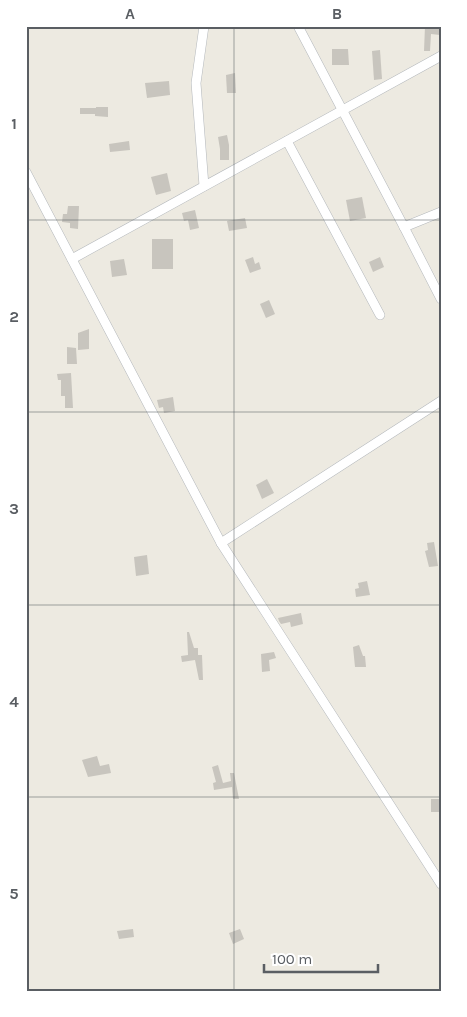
<svg xmlns="http://www.w3.org/2000/svg" width="467" height="1017" font-family="Karla,sans-serif">
<style>
.building{fill:#c8c5be}
.lines{fill:none;stroke-linecap:round;stroke-linejoin:round}
.minor-casing{stroke:#b4b8bc;stroke-width:10}
.minor{stroke:#fff;stroke-width:9}
.grid{fill:none;stroke:#5a5e63;stroke-width:1;stroke-opacity:0.55}
.neatline{fill:none;stroke:#5a5e63;stroke-width:2}
.grid-label{font-size:16px;text-anchor:middle;font-weight:bold;fill:#5a5e63}
</style>
<rect width="100%" height="100%" fill="#edeae1"/>
<!-- building -->
<g class="building">
<polygon points="425,26 441,26 440,35 431,34 430,51 424,51"/>
<polygon points="332,49 348,49 349,65 332,65"/>
<polygon points="380,50 382,79 374,80 372,51"/>
<polygon points="235,73 236,93 227,93 226,75"/>
<polygon points="169,81 170,95 147,98 145,83"/>
<polygon points="96,107 108,107 108,117 95,116 95,114 80,114 80,108 96,108"/>
<polygon points="227,135 229,145 229,160 220,160 220,149 218,137"/>
<polygon points="129,141 130,150 110,152 109,144"/>
<polygon points="167,173 171,191 156,195 151,177"/>
<polygon points="362,197 366,218 350,221 346,200"/>
<polygon points="68,206 79,206 78,229 70,228 70,223 62,222 63,214 67,214"/>
<polygon points="195,210 199,228 190,230 188,220 184,221 182,213"/>
<polygon points="245,218 247,228 229,231 227,221"/>
<rect x="152" y="239" width="21" height="30"/>
<polygon points="253,257 255,264 259,262 261,269 250,273 245,260"/>
<polygon points="380,257 384,267 373,272 369,262"/>
<polygon points="124,259 127,275 112,277 110,261"/>
<polygon points="269,300 275,314 266,318 260,304"/>
<polygon points="89,329 89,349 78,350 78,333"/>
<polygon points="67,347 76,348 77,364 67,364"/>
<polygon points="71,373 73,408 65,408 65,396 61,396 61,380 58,380 57,374"/>
<polygon points="173,397 175,411 164,413 163,407 159,408 157,400"/>
<polygon points="267,479 274,493 262,499 256,485"/>
<polygon points="434,542 438,566 429,567 425,551 428,550 427,543"/>
<polygon points="147,555 149,574 136,576 134,557"/>
<polygon points="367,581 370,595 356,597 355,589 359,588 358,583"/>
<polygon points="301,613 303,624 291,627 290,622 281,624 279,621 278,618"/>
<polygon points="187,632 189,632 194,648 198,648 198,655 202,655 203,680 199,680 195,660 182,662 181,656 188,655"/>
<polygon points="359,645 363,656 365,656 366,667 355,667 353,647"/>
<polygon points="274,652 276,658 269,660 270,671 262,672 261,654"/>
<polygon points="97,756 100,766 109,764 111,773 88,777 82,760"/>
<polygon points="218,765 223,783 231,781 230,773 234,773 239,799 233,799 232,787 214,790 213,783 216,782 212,767"/>
<rect x="431" y="799" width="10" height="13"/>
<polygon points="133,929 134,937 119,939 117,931"/>
<polygon points="240,929 244,939 233,944 229,933"/>
</g>
<g class="lines">
<!-- minor casing -->
<g class="minor-casing">
<g id="minor">
<polyline points="204,26 196,83 204,186"/>
<polyline points="298,26 404,227 441,299"/>
<polyline points="287,141 380,315"/>
<polyline points="26,172 221,543 441,884"/>
<polyline points="404,227 441,212"/>
<polyline points="72,259 441,56"/>
<polyline points="221,543 441,401"/>
</g>
</g>
<!-- minor -->
<use href="#minor" class="minor"/>
</g>
<!-- grid -->
<path class="grid" d="M234,26v965M26,220h415M26,412h415M26,605h415M26,797h415"/>
<!-- border -->
<rect width="467" height="1017" fill="none" stroke="#ffffff" stroke-width="55"/>
<!-- scale -->
<path d="M264 964v8h114v-8" fill="none" stroke="#5a5e63" stroke-width="2.5"/>
<text x="272" y="964" font-size="15" fill="#5a5e63" stroke="#ffffff" stroke-width="4" paint-order="stroke">100 m</text>
<rect x="28" y="28" width="412" height="962" class="neatline"/>
<g class="grid-label">
<text x="130" y="19">A</text>
<text x="337" y="19">B</text>
<text x="14" y="129">1</text>
<text x="14" y="322">2</text>
<text x="14" y="514">3</text>
<text x="14" y="707">4</text>
<text x="14" y="899">5</text>
</g>
</svg>
